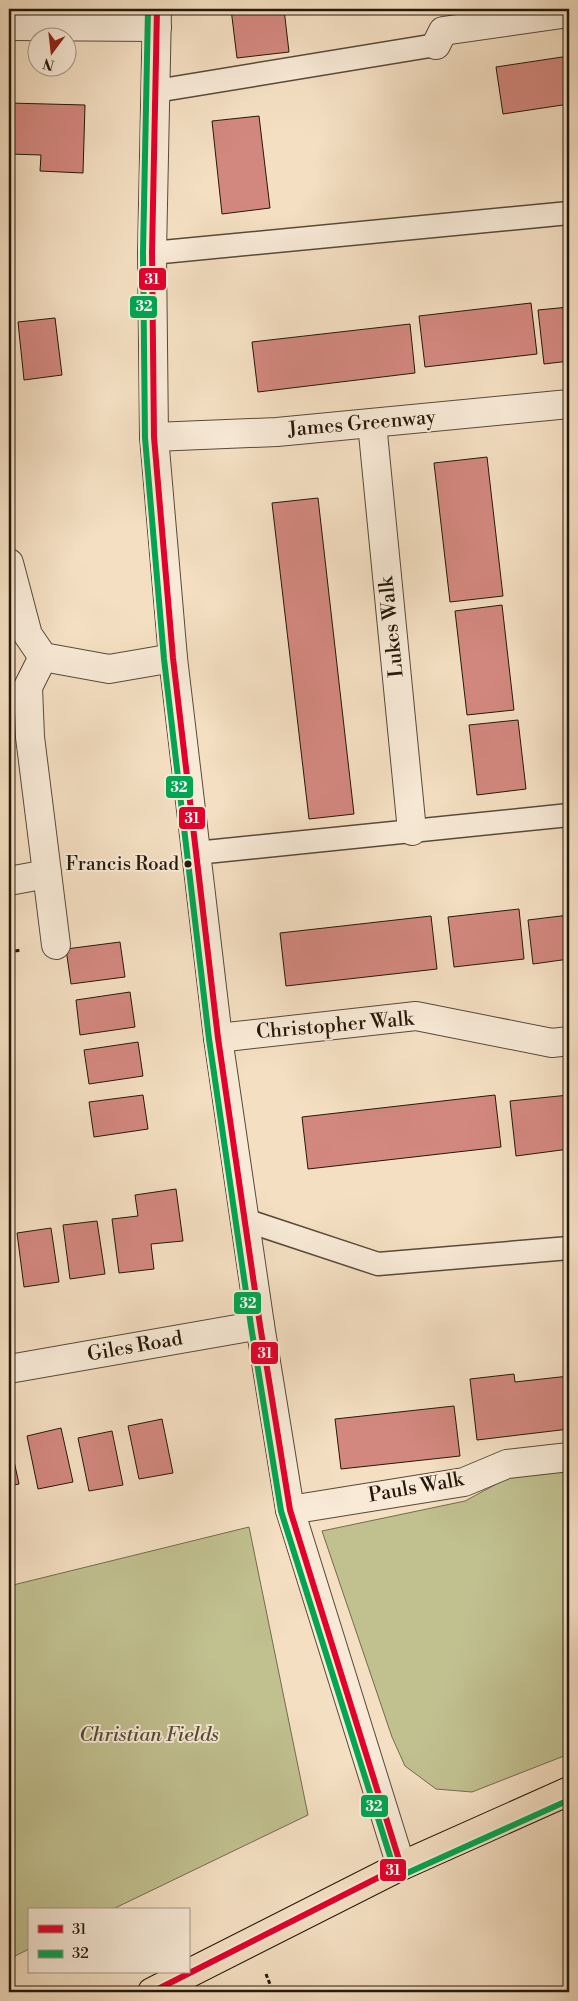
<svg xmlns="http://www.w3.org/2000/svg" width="578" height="2001" font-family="'Libre Bodoni',serif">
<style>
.green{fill:#c1c08f;stroke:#726c4d}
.building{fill:#d3887f;stroke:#24180b}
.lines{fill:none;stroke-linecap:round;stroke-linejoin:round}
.lane-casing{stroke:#584a39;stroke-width:25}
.street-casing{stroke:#584a39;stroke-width:30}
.highway-casing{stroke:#24180b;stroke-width:30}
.path{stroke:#24180b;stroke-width:3;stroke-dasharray:4 2.5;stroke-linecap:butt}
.lane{stroke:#f8ead7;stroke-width:22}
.street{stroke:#f8ead7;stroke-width:28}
.highway{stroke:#f4dfc2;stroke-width:28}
.bus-1-casing{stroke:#f8ead7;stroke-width:10}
.bus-2-casing{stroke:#f8ead7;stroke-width:10}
.bus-1{stroke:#e4002b;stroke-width:6}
.bus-2{stroke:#00a651;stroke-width:6}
.bus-dot{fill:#24180b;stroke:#f8ead7;stroke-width:2}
.labels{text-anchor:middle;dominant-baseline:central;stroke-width:4;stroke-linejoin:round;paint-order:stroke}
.bus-label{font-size:19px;fill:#24180b;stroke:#f8ead7;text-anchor:end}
.street-label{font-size:20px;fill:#24180b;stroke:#f8ead7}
.park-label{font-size:20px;font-style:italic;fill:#534a33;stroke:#f8ead7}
.line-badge{stroke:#f8ead7;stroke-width:2}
.badge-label{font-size:14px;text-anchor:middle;font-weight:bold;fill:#fff}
</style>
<rect width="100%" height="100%" fill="#f4dfc2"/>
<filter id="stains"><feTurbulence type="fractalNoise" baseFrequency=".004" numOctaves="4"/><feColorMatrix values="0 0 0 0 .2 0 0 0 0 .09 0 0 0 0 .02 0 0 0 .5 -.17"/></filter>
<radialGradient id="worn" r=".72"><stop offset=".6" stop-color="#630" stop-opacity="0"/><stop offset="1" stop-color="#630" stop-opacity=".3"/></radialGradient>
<!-- green -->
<g class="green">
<polygon points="569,1469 569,1754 472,1792 436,1789 405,1766 392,1737 322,1531 465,1501 515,1474"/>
<polygon points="249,1527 308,1815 111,1910 29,1910 29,1949 9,1959 9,1586"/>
</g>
<!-- building -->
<g class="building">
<polygon points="231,9 284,9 289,52 237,58"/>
<polygon points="448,9 494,9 496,19 450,24"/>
<polygon points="569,56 569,104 503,114 496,67"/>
<polygon points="9,103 85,105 83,173 40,171 41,155 9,154"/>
<polygon points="259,116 270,208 222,214 212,121"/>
<polygon points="531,303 537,354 425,367 419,316"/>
<polygon points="569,307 569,361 544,364 538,310"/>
<polygon points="55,318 62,375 24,380 18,322"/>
<polygon points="410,324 415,373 258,392 252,342"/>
<polygon points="487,457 503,596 450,602 434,463"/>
<polygon points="318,498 354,814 309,819 272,503"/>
<polygon points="502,605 514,710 467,715 455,611"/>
<polygon points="518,720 526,789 477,795 469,725"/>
<polygon points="519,909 524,959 454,967 448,917"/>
<polygon points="569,915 569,959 533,964 528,920"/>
<polygon points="431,916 437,969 286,986 280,933"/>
<polygon points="120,942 125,977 71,984 66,949"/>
<polygon points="130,992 135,1027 80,1035 76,1000"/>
<polygon points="138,1042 143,1076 89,1084 84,1050"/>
<polygon points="143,1095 148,1129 94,1137 89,1102"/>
<polygon points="495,1095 501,1147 308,1169 302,1117"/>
<polygon points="569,1095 569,1149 516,1156 510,1101"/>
<polygon points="176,1189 183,1241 151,1244 154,1269 119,1273 112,1219 138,1216 135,1195"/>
<polygon points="97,1221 105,1274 70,1279 63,1225"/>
<polygon points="51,1228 59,1282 24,1287 17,1233"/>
<polygon points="514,1374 515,1382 569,1376 569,1429 477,1440 470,1379"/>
<polygon points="454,1406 460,1456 341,1469 335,1419"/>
<polygon points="162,1419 173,1473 139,1479 128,1426"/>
<polygon points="61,1428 73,1482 38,1489 27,1436"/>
<polygon points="112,1431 123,1485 89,1491 78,1438"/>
<polygon points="9,1438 19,1484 9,1486"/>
</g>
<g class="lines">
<!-- lane casing -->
<g class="lane-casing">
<g id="lane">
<polyline points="156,91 436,45"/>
<polyline points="152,253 569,213"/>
<polyline points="196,853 569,815"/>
<polyline points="245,1220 378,1264 569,1248"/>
</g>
</g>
<!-- street casing -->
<g class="street-casing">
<g id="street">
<polyline points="157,9 152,253 154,437 173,658 218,1038 260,1325 290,1510 401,1866"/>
<polyline points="9,26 157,27"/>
<polyline points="436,45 443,31 569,13"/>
<polyline points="372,423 412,831"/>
<polyline points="154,437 277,432 569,404"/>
<polyline points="9,563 28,635 43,657 109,669 173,658"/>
<polyline points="43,657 28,687 30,737 56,945"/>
<polyline points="9,881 47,874"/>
<polyline points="218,1038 416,1016 552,1043 569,1041"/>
<polyline points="9,1369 260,1325"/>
<polyline points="290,1510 464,1482 507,1464 569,1457"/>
</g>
</g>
<!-- highway casing -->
<g class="highway-casing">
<polyline id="highway" points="152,1992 401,1866 569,1791"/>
</g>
<!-- path -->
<g class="path">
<polyline points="9,952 21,950"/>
<polyline points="266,1974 273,1992"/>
</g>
<!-- lane -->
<use href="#lane" class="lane"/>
<!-- street -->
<use href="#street" class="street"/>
<!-- highway -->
<use href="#highway" class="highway"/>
<!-- bus-1 casing -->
<g class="bus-1-casing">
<polyline id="bus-1" points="152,1992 401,1866 290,1510 260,1325 218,1038 173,658 154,437 152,253 157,9"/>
</g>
<!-- bus-2 casing -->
<g class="bus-2-casing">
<polyline id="bus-2" points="148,9 143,253 145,438 164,659 209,1039 251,1326 281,1511 395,1872 399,1875 405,1874 569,1800"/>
</g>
<!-- bus-1 -->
<use href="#bus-1" class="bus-1"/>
<!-- bus-2 -->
<use href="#bus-2" class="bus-2"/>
</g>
<!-- markers -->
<circle class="bus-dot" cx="188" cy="864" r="4.5"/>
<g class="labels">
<!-- bus labels -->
<g class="bus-label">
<text x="179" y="864">Francis Road</text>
</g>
<!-- street labels -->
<g class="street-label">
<text transform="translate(362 424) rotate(-5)">James Greenway</text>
<text transform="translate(392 627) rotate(-96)">Lukes Walk</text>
<text transform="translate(335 1026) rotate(-5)">Christopher Walk</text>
<text transform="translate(135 1347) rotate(-10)">Giles Road</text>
<text transform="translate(416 1488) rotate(-10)">Pauls Walk</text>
</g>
<!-- park labels -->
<g class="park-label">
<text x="149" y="1735">Christian Fields</text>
</g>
</g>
<g class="line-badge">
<rect x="138" y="267" width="29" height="24" rx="5" fill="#e4002b"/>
<rect x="129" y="295" width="29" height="24" rx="5" fill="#00a651"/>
<rect x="165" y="775" width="29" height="24" rx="5" fill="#00a651"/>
<rect x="178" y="806" width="28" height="24" rx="5" fill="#e4002b"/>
<rect x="233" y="1291" width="29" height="24" rx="5" fill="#00a651"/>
<rect x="250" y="1341" width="29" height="24" rx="5" fill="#e4002b"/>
<rect x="360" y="1794" width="29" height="24" rx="5" fill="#00a651"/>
<rect x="379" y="1858" width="28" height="24" rx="5" fill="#e4002b"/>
</g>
<g class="badge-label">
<text x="152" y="284">31</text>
<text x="144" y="311">32</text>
<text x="179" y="792">32</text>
<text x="192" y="823">31</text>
<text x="248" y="1308">32</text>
<text x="265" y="1358">31</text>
<text x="374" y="1811">32</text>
<text x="393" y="1875">31</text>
</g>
<!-- margin -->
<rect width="578" height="2001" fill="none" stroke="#f4dfc2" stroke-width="30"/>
<rect x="10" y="10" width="558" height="1981" fill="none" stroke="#24180b" stroke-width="2.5"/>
<rect x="15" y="15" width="548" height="1971" fill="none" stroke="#24180b"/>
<!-- legend -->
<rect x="28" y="1908" width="162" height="65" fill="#f8ead7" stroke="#a39685"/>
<rect x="38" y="1925" width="25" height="8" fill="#e4002b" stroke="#a39685"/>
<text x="72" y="1934" font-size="15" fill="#24180b">31</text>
<rect x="38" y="1950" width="25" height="8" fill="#00a651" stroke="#a39685"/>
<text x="72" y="1958" font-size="15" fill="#24180b">32</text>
<!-- north arrow -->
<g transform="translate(52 52) rotate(195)"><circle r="24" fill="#f8ead7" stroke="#a39685"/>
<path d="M0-4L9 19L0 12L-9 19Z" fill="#8f2418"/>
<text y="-8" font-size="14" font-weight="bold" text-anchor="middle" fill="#24180b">N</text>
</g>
<rect width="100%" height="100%" filter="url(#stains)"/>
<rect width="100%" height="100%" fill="url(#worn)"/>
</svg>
